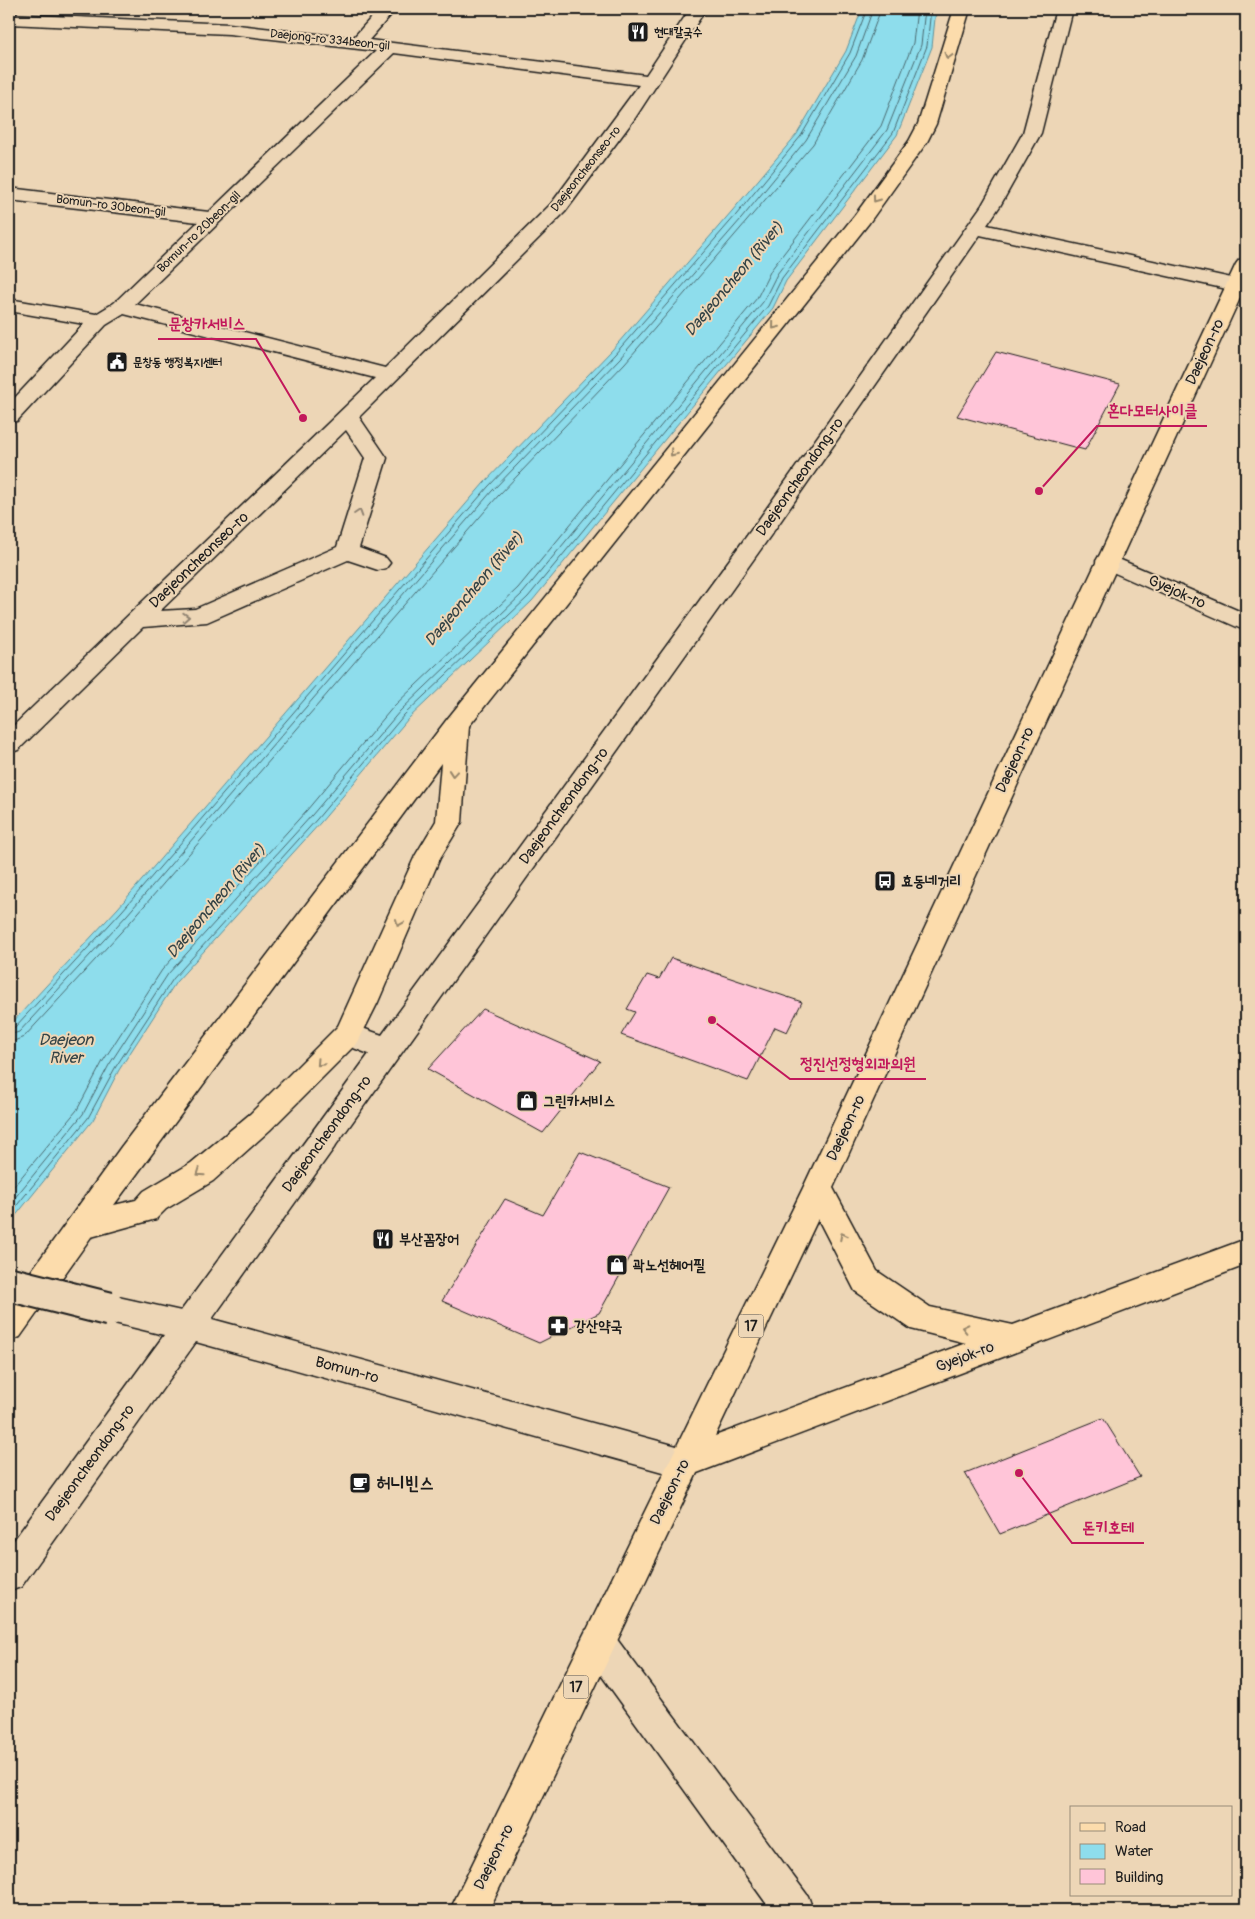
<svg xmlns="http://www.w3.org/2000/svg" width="1255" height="1919" font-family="Pangolin,'Poor Story',sans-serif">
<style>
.water{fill:#8eddec;stroke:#609099}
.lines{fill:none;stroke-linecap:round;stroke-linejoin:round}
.shore{stroke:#4a696f;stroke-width:1}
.building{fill:#ffc5d8;stroke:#1c1c1c}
.minor-casing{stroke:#1c1c1c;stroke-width:3}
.major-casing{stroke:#1c1c1c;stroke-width:3}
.minor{fill:#edd6b6;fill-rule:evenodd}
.major{fill:#fcdcac;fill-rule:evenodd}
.minor-bridge-casing{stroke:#1c1c1c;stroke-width:37;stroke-linecap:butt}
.minor-bridge{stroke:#edd6b6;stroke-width:33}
.oneway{stroke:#97866b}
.oneway2{stroke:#8f8271}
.labels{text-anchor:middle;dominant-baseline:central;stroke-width:4;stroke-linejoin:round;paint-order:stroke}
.far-poi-label{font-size:12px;font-weight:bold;fill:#1c1c1c;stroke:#edd6b6;text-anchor:start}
.far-street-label{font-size:12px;fill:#1c1c1c;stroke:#edd6b6}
.shield{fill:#edd6b6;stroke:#5b544a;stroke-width:1}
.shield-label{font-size:14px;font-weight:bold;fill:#1c1c1c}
.street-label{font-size:15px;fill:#1c1c1c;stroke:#edd6b6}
.poi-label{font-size:15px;font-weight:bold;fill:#1c1c1c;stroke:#edd6b6;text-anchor:start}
.water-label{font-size:16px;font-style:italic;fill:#334346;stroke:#edd6b6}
.near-poi-label{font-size:18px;font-weight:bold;fill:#1c1c1c;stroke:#edd6b6;text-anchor:start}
.leader{fill:none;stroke:#c2185b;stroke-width:2}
.callout-dot{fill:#c2185b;stroke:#edd6b6;stroke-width:2}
.callout-label{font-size:16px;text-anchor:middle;font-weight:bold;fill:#c2185b;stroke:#edd6b6;stroke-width:4;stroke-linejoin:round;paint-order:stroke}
</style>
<rect width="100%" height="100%" fill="#edd6b6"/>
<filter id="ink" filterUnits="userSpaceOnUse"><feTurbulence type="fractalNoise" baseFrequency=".02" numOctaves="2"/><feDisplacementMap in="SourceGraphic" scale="10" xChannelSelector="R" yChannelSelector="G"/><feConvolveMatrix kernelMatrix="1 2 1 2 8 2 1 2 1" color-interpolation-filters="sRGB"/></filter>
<g filter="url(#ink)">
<!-- water -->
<polygon class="water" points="862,9 936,9 932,47 897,135 786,281 773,308 532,601 408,719 321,822 176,982 119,1070 93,1120 9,1224 9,1026 118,908 484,483 612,350 732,211 797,134 846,51"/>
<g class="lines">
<!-- shore -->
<g class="shore">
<polyline points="9,1029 15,1027 122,911 488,487 615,354 736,215 801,136 850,53 867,9"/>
<polyline points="9,1035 19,1032 127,915 492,491 620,358 741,219 806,140 856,56 873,9"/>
<polyline points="9,1043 24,1037 132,920 498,496 625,363 813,144 862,60 881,9"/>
<polyline points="9,1192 77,1110 103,1061 162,970 307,810 394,706 518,588 757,298 771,270 881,126 913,43 917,9"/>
<polyline points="9,1205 83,1114 109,1065 168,974 312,815 400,711 523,593 763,302 777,274 887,130 921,45 925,9"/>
<polyline points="9,1215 88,1118 115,1068 173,979 317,819 404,715 528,597 768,306 782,278 893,133 927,46 931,9"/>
</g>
</g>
<!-- building -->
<g class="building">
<polygon points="996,352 1120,384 1085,450 957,416"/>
<polygon points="671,958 802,1002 787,1032 775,1027 748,1081 621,1035 635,1012 627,1009 647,975 659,979"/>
<polygon points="483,1009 600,1061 543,1133 428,1069"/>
<polygon points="580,1152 669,1187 599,1313 539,1343 442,1301 505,1199 543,1215"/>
<polygon points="1103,1418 1140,1477 1000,1534 965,1473"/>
</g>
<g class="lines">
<!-- minor casing -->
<g class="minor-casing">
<g id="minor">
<path d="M379,9h17l-27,31 277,35 44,-66h16l-71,109 -70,94 -206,205 28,41 -28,90 27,10 4,5 -4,5 -8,2 -30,-10 -141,62 -64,5 -125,123 -9,3v-23l366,-352 -251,-64 -18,11 -89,96 -8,1v-18l75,-80 -75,-13v-12l87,15 18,-11 84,-81 -189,-22v-12l200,24 167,-161 -147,-17 -220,-10v-10l220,10 124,14zM394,53l245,32 -88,119 -166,164 -250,-64zM346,430l19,28 -28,89 -142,62 -35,2z"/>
<polygon points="1056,9 1072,9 1041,133 1000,206 987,225 1236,279 1243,281 1246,285 1243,289 1236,291 980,235 773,532 212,1319 684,1448 696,1452 701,1463 696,1474 684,1478 196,1342 21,1587 9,1591 9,1547 164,1335 98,1319 93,1309 98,1299 109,1295 181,1311 369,1054 338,1042 334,1034 338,1026 348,1023 382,1035 757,522 982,205 1023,133"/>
<polygon points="1107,554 1246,614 1246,631 1099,566 1096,561 1099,556"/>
<polygon points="598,1625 610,1630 808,1896 813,1910 771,1910 586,1654 580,1642 586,1630"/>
</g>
</g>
<!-- major casing -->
<g class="major-casing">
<g id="major">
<path d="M954,9h16l-34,115 -9,18 -58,81 -400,503 -7,96 -22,36 -62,144 -20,40 -88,88 -57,51 -47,28 -10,10 -65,18 -71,100 -11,4v-39l112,-155 327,-429 407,-503 54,-74 9,-17zM441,763l-5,58 -21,35 -77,170 -88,88 -59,49 -47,28 -8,9 -22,5z"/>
<path d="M1246,258v27l-413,903 44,83 53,36 83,18 233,-86v26l-549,208 -208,437h-39l353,-722 433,-924 3,-4zM818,1219l37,72 56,38 55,14 -251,93z"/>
</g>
</g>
<!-- minor -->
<use href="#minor" class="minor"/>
<!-- major -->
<use href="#major" class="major"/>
<!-- minor-bridge casing -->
<g class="minor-bridge-casing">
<polyline id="minor-bridge" points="9,1284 109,1309"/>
</g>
<!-- minor-bridge -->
<use href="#minor-bridge" class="minor-bridge"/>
</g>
<!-- one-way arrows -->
<defs><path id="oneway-chevron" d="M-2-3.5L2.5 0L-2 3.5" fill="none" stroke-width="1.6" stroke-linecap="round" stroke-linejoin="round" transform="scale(1.25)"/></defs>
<g class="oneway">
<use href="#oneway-chevron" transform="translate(948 56) rotate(106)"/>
<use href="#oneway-chevron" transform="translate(876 199) rotate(126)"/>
<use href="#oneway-chevron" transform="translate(775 326) rotate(129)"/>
<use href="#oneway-chevron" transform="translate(673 453) rotate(129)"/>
<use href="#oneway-chevron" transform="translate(453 773) rotate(95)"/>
<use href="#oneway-chevron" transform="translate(399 923) rotate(113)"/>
<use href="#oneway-chevron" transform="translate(320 1063) rotate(133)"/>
<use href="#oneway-chevron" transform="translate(200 1173) rotate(145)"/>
<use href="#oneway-chevron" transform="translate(843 1236) rotate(-117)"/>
<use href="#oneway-chevron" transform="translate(965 1328) rotate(-167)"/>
</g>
<g class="oneway2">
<use href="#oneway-chevron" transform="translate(359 513) rotate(-72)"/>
<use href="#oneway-chevron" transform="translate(186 617) rotate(-3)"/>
</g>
</g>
<!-- icons -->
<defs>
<g id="restaurant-square" transform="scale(1.125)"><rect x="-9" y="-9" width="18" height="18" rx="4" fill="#1c1c1c" stroke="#edd6b6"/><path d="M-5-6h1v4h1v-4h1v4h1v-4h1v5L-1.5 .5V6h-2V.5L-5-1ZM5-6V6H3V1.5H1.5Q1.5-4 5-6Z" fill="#fff"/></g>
<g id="civic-square" transform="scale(1.125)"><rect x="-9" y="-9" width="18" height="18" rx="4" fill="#1c1c1c" stroke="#edd6b6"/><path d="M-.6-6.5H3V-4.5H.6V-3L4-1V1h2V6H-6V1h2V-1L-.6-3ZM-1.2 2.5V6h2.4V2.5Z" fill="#fff"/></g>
<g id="bus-square" transform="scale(1.125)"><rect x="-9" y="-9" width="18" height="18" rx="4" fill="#1c1c1c" stroke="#edd6b6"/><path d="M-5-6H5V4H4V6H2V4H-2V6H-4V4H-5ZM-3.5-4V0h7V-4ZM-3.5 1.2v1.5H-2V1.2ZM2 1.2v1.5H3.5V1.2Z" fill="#fff"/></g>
<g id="shop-square" transform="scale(1.125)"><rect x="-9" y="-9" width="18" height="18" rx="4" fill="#1c1c1c" stroke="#edd6b6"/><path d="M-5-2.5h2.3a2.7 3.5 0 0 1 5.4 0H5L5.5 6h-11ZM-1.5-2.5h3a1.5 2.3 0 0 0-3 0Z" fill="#fff"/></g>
<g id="pharmacy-square" transform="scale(1.125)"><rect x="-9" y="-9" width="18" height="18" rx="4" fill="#1c1c1c" stroke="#edd6b6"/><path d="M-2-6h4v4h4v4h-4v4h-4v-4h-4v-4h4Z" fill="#fff"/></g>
<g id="cafe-square" transform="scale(1.125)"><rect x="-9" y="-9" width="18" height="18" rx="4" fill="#1c1c1c" stroke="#edd6b6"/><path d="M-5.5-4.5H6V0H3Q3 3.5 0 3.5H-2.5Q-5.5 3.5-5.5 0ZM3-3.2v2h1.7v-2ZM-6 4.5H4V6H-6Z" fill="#fff"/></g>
</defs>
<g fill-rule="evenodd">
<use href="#restaurant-square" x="638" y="32"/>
<use href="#civic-square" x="117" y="362"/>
<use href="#bus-square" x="885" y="881"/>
<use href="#shop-square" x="527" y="1101"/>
<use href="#restaurant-square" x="383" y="1239"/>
<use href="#shop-square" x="617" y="1265"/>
<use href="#pharmacy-square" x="558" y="1326"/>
<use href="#cafe-square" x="360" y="1483"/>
</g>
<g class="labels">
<!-- far-poi labels -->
<g class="far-poi-label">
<text x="654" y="32">현대칼국수</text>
<text x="133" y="362">문창동 행정복지센터</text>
</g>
<!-- far-street labels -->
<g class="far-street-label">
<text transform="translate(330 40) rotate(6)">Daejong-ro 334beon-gil</text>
<text transform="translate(586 169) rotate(-52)">Daejeoncheonseo-ro</text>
<text transform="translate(111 206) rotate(7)">Bomun-ro 30beon-gil</text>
<text transform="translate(199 232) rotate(-44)">Bomun-ro 20beon-gil</text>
</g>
<!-- shield labels -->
<g class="shield">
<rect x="738.5" y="1314.5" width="25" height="23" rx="4"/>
<rect x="563.5" y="1675.5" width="25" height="23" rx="4"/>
</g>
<g class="shield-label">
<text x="751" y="1326">17</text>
<text x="576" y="1687">17</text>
</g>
<!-- street labels -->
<g class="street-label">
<text transform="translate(1205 352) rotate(-65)">Daejeon-ro</text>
<text transform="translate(800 477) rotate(-55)">Daejeoncheondong-ro</text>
<text transform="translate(199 560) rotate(-44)">Daejeoncheonseo-ro</text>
<text transform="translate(1177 592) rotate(24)">Gyejok-ro</text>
<text transform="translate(1015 760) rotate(-65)">Daejeon-ro</text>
<text transform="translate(564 806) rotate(-54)">Daejeoncheondong-ro</text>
<text transform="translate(846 1128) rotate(-65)">Daejeon-ro</text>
<text transform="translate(327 1134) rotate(-54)">Daejeoncheondong-ro</text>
<text transform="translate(965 1357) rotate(-21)">Gyejok-ro</text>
<text transform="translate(347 1370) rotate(15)">Bomun-ro</text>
<text transform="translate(90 1463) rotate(-54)">Daejeoncheondong-ro</text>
<text transform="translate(670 1492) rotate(-64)">Daejeon-ro</text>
<text transform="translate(494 1857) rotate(-64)">Daejeon-ro</text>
</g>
<!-- poi labels -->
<g class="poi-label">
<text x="901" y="881">효동네거리</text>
<text x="543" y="1101">그린카서비스</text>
<text x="399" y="1239">부산꼼장어</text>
<text x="633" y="1265">곽노선헤어필</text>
<text x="574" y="1326">강산약국</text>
</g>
<!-- water labels -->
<g class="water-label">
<text transform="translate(734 279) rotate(-50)">Daejeoncheon (River)</text>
<text transform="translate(474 589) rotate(-50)">Daejeoncheon (River)</text>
<text transform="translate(216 901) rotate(-50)">Daejeoncheon (River)</text>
<text x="66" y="1040">Daejeon<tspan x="66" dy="18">River</tspan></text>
</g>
<!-- near-poi labels -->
<g class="near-poi-label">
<text x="376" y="1483">허니빈스</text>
</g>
</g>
<!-- callouts -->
<path class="leader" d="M303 418L256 339H158M1039 491L1097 426H1207M712 1020L790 1079H926M1019 1473L1072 1543H1144"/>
<g class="callout-dot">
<circle cx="303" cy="418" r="5"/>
<circle cx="1039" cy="491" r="5"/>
<circle cx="712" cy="1020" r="5"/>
<circle cx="1019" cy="1473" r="5"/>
</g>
<g class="callout-label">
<text x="207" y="329">문창카서비스</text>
<text x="1152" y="416">혼다모터사이클</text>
<text x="858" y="1069">정진선정형외과의원</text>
<text x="1108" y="1533">돈키호테</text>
</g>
<!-- margin -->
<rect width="1255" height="1919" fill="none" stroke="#edd6b6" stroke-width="30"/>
<rect x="15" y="15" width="1225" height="1889" fill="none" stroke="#1c1c1c" stroke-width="2" filter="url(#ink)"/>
<!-- legend -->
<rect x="1070" y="1806" width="162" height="90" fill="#edd6b6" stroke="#998c78"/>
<rect x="1080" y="1823" width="25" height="8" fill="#fcdcac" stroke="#998c78"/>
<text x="1115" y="1832" font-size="15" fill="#1c1c1c">Road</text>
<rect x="1080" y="1844" width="25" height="15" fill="#8eddec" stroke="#998c78"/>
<text x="1115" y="1856" font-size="15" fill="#1c1c1c">Water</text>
<rect x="1080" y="1869" width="25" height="15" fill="#ffc5d8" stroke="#998c78"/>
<text x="1115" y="1882" font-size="15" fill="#1c1c1c">Building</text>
</svg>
